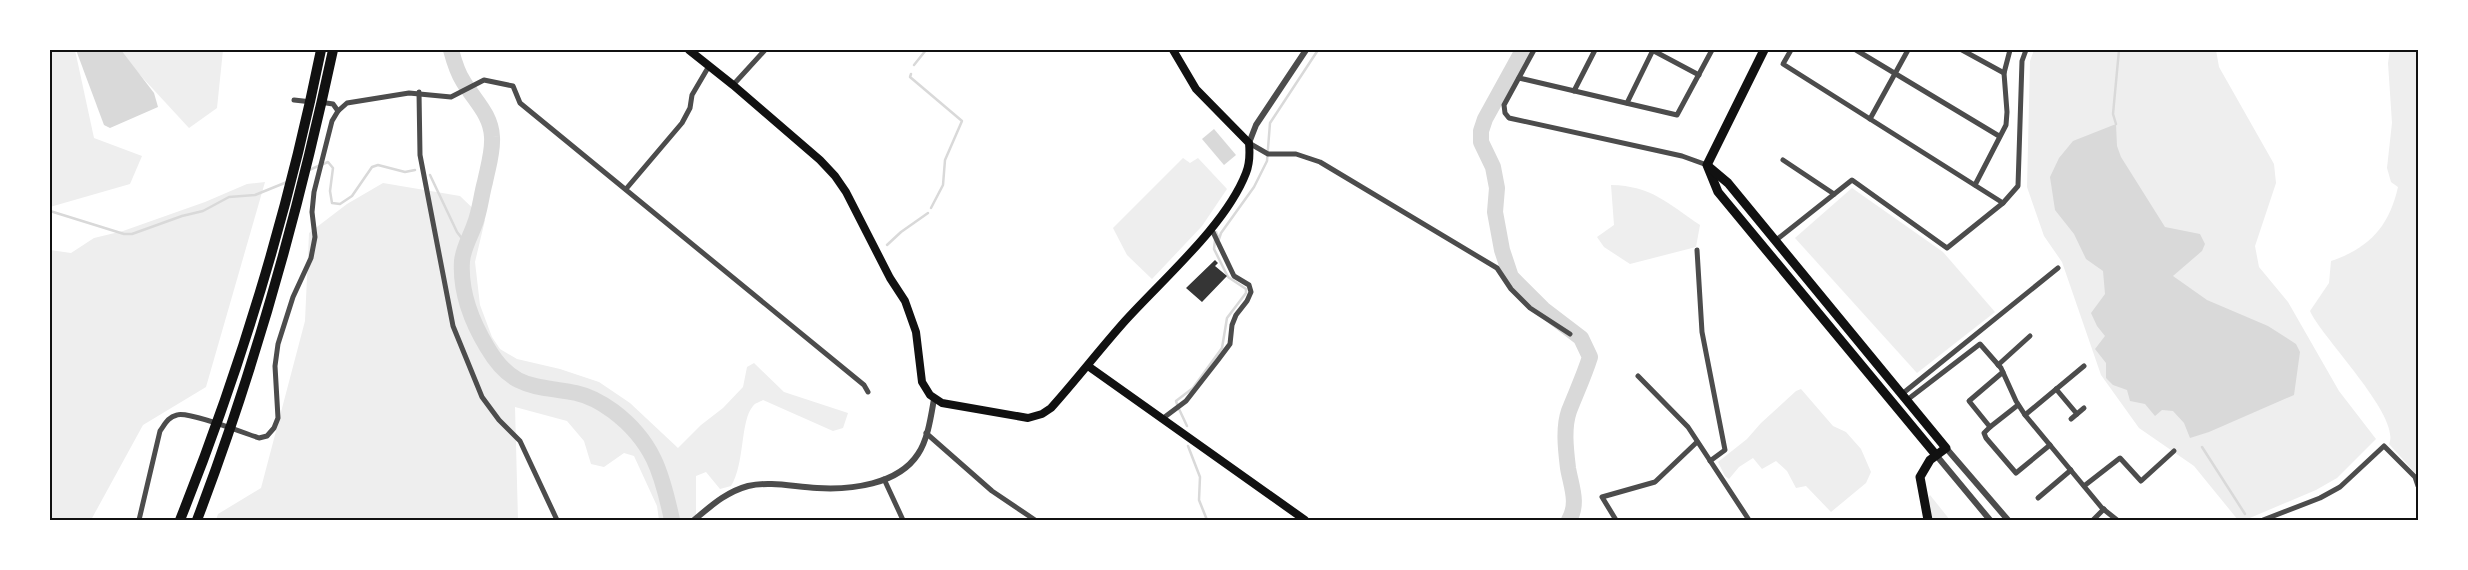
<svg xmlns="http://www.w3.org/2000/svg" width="2468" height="570" font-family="Jost,sans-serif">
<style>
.green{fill:#eee}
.water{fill:#d9d9d9}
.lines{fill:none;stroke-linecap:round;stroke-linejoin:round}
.stream{stroke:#d9d9d9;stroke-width:2.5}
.river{stroke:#d9d9d9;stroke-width:16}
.building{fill:#353535}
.minor{stroke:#4c4c4c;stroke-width:5}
.tertiary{stroke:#4c4c4c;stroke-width:6}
.secondary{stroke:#111;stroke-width:8}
.primary{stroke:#111;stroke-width:9}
.motorway{stroke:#111;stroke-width:10}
.neatline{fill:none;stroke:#111;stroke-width:2}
</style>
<rect width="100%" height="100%" fill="#fff"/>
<!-- green -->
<g class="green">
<polygon points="50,50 75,50 94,138 142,156 130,184 50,207"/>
<polygon points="117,50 223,50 217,108 189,128"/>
<polygon points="2034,50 2216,50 2219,67 2274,164 2276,183 2255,246 2259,267 2288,302 2339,391 2376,439 2337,478 2316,490 2245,520 2238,520 2194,466 2139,428 2101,375 2062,262 2044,236 2027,187 2030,61"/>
<path d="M2390,50h28v426l-29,-32c13,-27 -67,-106 -79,-133l19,-28 2,-22c38,-13 58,-34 67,-74l-7,-5 -4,-14 5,-45 -4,-60z"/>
<polygon points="1183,158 1190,163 1198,158 1227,189 1202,226 1152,279 1127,255 1113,228"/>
<polygon points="265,182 206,387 143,425 91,520 50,520 50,250 71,253 94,238 123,231 205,202 247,184"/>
<path d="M383,183l77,13 25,24 -10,42 5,43 12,32 8,12 17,10 43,10 39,13 31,21 48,45 23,-23 22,-17 20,-21 4,-20 7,-4 30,29 64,21 -5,15 -10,3 -70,-31c-3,2 -8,3 -10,6 -13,15 -8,58 -22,80l-11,3 -14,-17 -10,4v44h-37l-2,-14 -23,-50 -10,-3 -20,14 -13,-3 -7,-23 -17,-20 -52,-14 3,113h-302l2,-6 43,-26 44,-167 4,-88 38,-29z"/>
<path d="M1611,185c41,1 56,18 89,40l-4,22 -66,17 -26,-17 -7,-10 17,-12z"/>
<polygon points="1852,188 1943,252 1995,312 1917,373 1795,238"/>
<polygon points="1801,389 1833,426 1846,432 1861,449 1871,472 1866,483 1831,512 1806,486 1796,488 1787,471 1776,461 1762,469 1753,458 1739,467 1729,479 1725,476 1718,462 1747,439 1761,423 1796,391"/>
<polygon points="1930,495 1950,520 1928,520 1926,501"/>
</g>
<!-- water -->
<g class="water">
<polygon points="76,50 121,50 154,93 158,107 110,128 104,125"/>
<polygon points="2116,124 2117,146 2121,157 2165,227 2200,234 2205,244 2202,251 2173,276 2207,300 2268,326 2296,344 2300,352 2294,395 2209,432 2190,438 2184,423 2173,411 2162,410 2155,416 2145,404 2130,401 2127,390 2113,385 2106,378 2106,363 2095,349 2105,336 2097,326 2091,313 2105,294 2103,271 2086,259 2074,234 2055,210 2050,177 2059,158 2073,141"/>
<polygon points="1214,129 1236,155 1224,165 1202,139"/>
</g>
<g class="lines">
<!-- stream -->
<g class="stream">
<polyline points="914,65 926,50"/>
<polyline points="911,74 910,77 962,121 945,160 943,185 931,208"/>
<polyline points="2116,124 2113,114 2119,50"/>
<polyline points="309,170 328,162 333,168 330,191 332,203 340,204 352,196 372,167 378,165 405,172 415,170"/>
<polyline points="430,175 457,232 467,245"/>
<polyline points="50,211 124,234 132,234 182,216 203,211 229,197 255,195 287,182"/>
<polyline points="1216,234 1216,232 1219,239 1221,233 1254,187 1267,161 1270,123 1318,50"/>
<polyline points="887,245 901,232 928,213"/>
<polyline points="1177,404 1176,401 1193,388 1222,348 1227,318 1246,293 1246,289 1228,277 1214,249 1215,240"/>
<polyline points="1179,409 1187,426"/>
<polyline points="1188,446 1200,477 1199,500 1207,520"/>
<polyline points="2202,447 2245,514"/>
</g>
<!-- river -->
<g class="river">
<path d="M451,50c3,11 6,22 12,31 11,19 28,33 29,56 1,15 -4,30 -7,45 -4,14 -5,30 -11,44 -4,11 -11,23 -12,35 -2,30 10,61 25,86 25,43 47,38 89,46 14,3 26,10 37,18 40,30 49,62 59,109"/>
<path d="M1523,50l-38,69 -4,12v11l12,25 4,21 -2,24 7,38 9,27 32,32 38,29 9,19c-6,19 -14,36 -21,54 -6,17 -3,40 -1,57 3,18 11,35 1,52"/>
</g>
</g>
<!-- building -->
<polygon class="building" points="1215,260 1218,263 1215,266 1227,276 1202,302 1186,288"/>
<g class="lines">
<!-- minor -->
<g class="minor">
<polyline points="1534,50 1504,105 1505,113 1509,118 1682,156 1707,165"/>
<polyline points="1652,50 1699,75"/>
<polyline points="1791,50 1783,64 2003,203"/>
<polyline points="1856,50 1999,136"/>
<polyline points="1962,50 2004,73"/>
<polyline points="1519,78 1677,115 1712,50"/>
<polyline points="733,85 765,50"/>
<polyline points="1574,91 1595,50"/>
<polyline points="419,92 420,155 453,326 482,397 499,420 520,441 557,520"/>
<polyline points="294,100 312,102"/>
<polyline points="320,102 333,104 338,111"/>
<polyline points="1627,103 1653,50"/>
<polyline points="1870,119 1908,50"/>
<polyline points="1249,143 1268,154 1296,154 1320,162 1497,268 1511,289 1530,308 1570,334"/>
<polyline points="1783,160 1834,194"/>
<polyline points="1975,185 2006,125 2007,112 2004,73 2010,50"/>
<polyline points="626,189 682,123 690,108 692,95 709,66"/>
<polyline points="1775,241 1852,180 1947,248 2003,203 2018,186 2022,61 2026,50"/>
<polyline points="1697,250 1702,332 1725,450 1710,461"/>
<polyline points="1998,365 2030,336"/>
<polyline points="2003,372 1969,401 1990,427 2018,405"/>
<polyline points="1638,376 1688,427 1749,520"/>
<polyline points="2056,389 2077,414"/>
<polyline points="1902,394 2058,268"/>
<polyline points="1907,400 1980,344 2001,368 2016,401 2025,415 2102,508 2117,520"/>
<polyline points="2025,415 2084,366"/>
<polyline points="1162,419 1186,401 1218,360 1230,344 1232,325 1236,315 1247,301 1251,292 1249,285 1234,276 1211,228"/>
<polyline points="2071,419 2084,408"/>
<polyline points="1990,427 1984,433 1986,438 2016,473 2050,445"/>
<polyline points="926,433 992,491 1035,520"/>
<polyline points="884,479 903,520"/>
<polyline points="2084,486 2120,458 2141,481 2174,451"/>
<polyline points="2038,498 2071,470"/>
<path d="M139,520l21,-89c5,-7 8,-14 17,-16 11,-4 67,18 82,23l8,-2 7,-8 4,-10 -3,-52 3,-22 15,-47 18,-39 4,-21 -3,-25 2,-20 18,-71 6,-10 9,-8 62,-10 42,4 33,-17 29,6 7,17 344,282 4,7"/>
<polyline points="1616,520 1602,497 1655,482 1697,442"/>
<polyline points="2093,520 2104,509"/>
<polyline points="2263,520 2320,498 2340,487 2384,446 2415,477 2418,486"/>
</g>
<!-- tertiary -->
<g class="tertiary">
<polyline points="1249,143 1256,125 1306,50"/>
<polyline points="1946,448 2008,520"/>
<polyline points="1936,455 1990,520"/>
<path d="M694,520c17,-14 32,-28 54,-34 23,-5 46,1 69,2 33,2 81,-3 101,-34 10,-15 13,-38 16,-55"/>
</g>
<!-- secondary -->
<g class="secondary">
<path d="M689,50l44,35 87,75 15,16 11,16 44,86 15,23 11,31 6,50 8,13 12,8 86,15 14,-4 9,-6c26,-29 49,-59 74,-87 38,-42 101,-96 121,-148 4,-10 4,-19 3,-30l-53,-54 -23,-39"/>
<polyline points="1088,366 1305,520"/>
</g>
<!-- primary -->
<g class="primary">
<polyline points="1764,50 1707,165 1718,192 1936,455"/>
<polyline points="1709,167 1728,183 1946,448 1930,460 1920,477 1928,520"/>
</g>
<!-- motorway -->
<g class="motorway">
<path d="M180,520c60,-150 109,-312 141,-470"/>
<path d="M197,520c58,-152 102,-311 136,-470"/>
</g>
</g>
<!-- border -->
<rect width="2468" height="570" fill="none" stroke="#ffffff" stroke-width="102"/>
<rect x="51" y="51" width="2366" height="468" class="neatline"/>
</svg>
